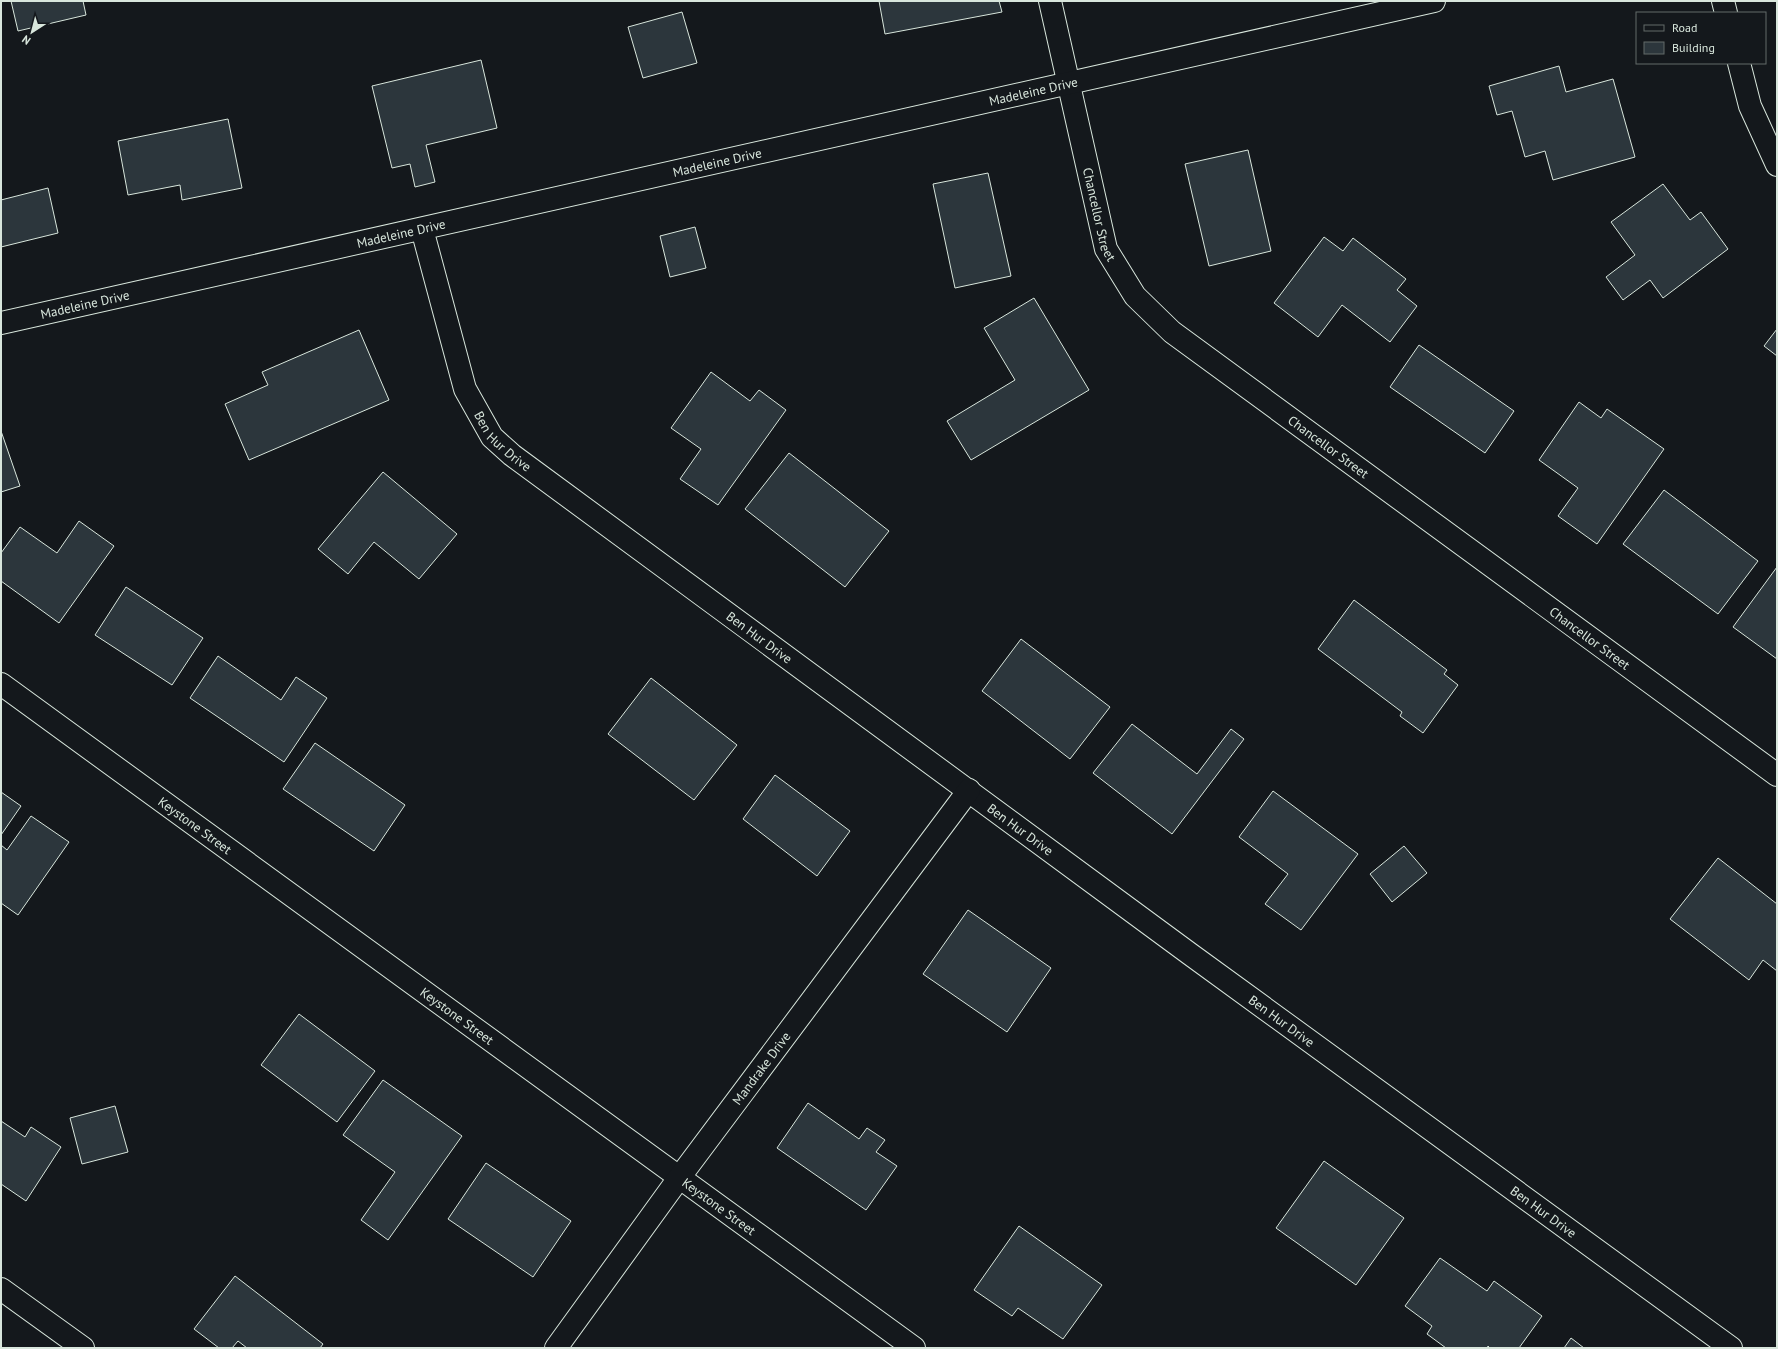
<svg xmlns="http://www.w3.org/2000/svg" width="1778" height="1349" font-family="'PT Sans',sans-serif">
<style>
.building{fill:#2c363c;stroke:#d8e6dc}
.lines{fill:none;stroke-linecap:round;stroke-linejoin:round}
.minor-casing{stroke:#d8e6dc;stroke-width:24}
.minor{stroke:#14181c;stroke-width:22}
.labels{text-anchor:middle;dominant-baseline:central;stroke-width:3;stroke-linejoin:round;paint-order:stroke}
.street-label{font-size:13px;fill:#d8e6dc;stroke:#14181c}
</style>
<rect width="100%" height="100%" fill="#14181c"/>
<!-- building -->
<g class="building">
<polygon points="11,1 83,1 86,15 18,31"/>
<polygon points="879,1 999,1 1002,12 885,34"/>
<polygon points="682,12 697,63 643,78 628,27"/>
<polygon points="481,60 497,128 426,145 435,182 415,187 410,164 392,168 372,86"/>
<polygon points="1559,66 1566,92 1613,79 1635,157 1553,180 1545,151 1525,157 1512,111 1497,115 1489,86"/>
<polygon points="228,119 242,188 182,200 180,185 128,195 118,141"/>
<polygon points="1248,150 1271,251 1209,266 1185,164"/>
<polygon points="988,173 1011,276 955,288 933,184"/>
<polygon points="1663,184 1690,220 1701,212 1728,249 1663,298 1650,280 1623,300 1606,277 1635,255 1611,222"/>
<polygon points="48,188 58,233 1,247 1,200"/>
<polygon points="695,227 706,268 670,277 660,236"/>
<polygon points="1324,237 1343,251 1353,238 1406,279 1397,290 1417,306 1390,342 1342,305 1318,337 1274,303"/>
<polygon points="1034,298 1089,390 971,460 947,421 1015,380 984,328"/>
<polygon points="1777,329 1777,356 1764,346"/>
<polygon points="359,330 389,400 249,460 225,404 268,385 262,372"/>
<polygon points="1419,345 1514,411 1485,453 1390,387"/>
<polygon points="711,372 750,401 759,390 786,410 718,505 680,479 701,449 671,428"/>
<polygon points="1579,402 1601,418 1607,409 1664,449 1597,544 1558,516 1578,488 1539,460"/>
<polygon points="1,431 20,486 1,492"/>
<polygon points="789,453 889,531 845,587 745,509"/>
<polygon points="383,472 457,534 419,579 374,542 348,574 318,549"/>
<polygon points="1664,490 1758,561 1718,614 1623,544"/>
<polygon points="79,521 114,546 59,623 1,581 1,553 20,527 57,553"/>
<polygon points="1777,567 1777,659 1733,627"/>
<polygon points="126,587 203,638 172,685 95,635"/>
<polygon points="1354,600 1447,670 1444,674 1458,685 1423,733 1400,716 1402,712 1318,649"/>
<polygon points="1021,639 1110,707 1070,759 982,691"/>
<polygon points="218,656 281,700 296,677 327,698 284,762 190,698"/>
<polygon points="651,678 737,745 694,800 608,734"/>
<polygon points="1132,724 1197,774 1231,729 1244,739 1172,834 1093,773"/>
<polygon points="315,743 405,805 374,851 283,789"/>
<polygon points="775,775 850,831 817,876 743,819"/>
<polygon points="1273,791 1358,854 1301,930 1265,904 1288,874 1239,837"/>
<polygon points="1,792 21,806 1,835"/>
<polygon points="31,816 69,842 18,915 1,903 1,845 7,850"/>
<polygon points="1404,846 1427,873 1392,902 1370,874"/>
<polygon points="1718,858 1777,904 1777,971 1763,960 1749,980 1670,919"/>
<polygon points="968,910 1051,968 1007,1032 923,974"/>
<polygon points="299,1014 375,1071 337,1122 261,1065"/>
<polygon points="383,1080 462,1136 388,1240 361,1220 395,1172 343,1135"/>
<polygon points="808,1103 859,1139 867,1128 885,1140 876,1152 897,1166 866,1210 777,1148"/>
<polygon points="115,1106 128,1152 82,1164 70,1118"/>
<polygon points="1,1121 25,1137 31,1127 61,1147 26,1201 1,1184"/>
<polygon points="1324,1161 1404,1218 1356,1285 1276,1228"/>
<polygon points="486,1163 571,1221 533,1277 448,1219"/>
<polygon points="1019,1226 1102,1285 1063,1339 1018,1308 1012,1316 974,1290"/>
<polygon points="1440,1258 1487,1291 1494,1281 1542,1316 1519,1348 1490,1348 1488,1346 1487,1348 1446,1348 1427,1334 1432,1326 1405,1306"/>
<polygon points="235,1276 323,1344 320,1348 247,1348 238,1341 232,1348 219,1348 194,1329"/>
<polygon points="1571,1338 1584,1348 1564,1348"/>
</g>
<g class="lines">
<!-- minor casing -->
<g class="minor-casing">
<g id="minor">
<path id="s1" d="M1050,1l56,248 29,47 37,36 605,443"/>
<polyline points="1723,1 1726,13"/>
<polyline points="1739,63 1750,106 1777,165"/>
<path id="s2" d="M422,229l43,160 27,48 20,18 678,499 541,394"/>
<path id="s3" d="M1,323l1433,-322"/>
<path id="s4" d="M1,684l913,664"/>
<polyline points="1,1289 83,1348"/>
<path id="s5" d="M556,1348l123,-170 290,-388"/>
</g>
</g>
<!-- minor -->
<use href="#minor" class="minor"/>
</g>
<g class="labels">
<!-- street labels -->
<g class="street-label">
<text stroke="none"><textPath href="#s3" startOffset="1058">Madeleine Drive</textPath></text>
<text stroke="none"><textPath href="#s3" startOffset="734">Madeleine Drive</textPath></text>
<text stroke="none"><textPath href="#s1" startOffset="219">Chancellor Street</textPath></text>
<text stroke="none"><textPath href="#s3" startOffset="410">Madeleine Drive</textPath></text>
<text stroke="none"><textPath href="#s3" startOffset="86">Madeleine Drive</textPath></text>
<text stroke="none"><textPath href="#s2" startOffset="231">Ben Hur Drive</textPath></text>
<text stroke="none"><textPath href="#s1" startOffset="555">Chancellor Street</textPath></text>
<text stroke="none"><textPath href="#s2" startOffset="555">Ben Hur Drive</textPath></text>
<text stroke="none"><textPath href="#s1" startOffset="879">Chancellor Street</textPath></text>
<text stroke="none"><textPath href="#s4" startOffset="240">Keystone Street</textPath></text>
<text stroke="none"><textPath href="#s2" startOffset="879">Ben Hur Drive</textPath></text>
<text stroke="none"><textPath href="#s4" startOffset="564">Keystone Street</textPath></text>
<text stroke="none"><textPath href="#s2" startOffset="1203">Ben Hur Drive</textPath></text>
<text stroke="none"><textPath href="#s5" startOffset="347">Mandrake Drive</textPath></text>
<text stroke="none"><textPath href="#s4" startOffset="888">Keystone Street</textPath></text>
<text stroke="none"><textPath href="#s2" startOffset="1527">Ben Hur Drive</textPath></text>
</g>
</g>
<!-- border -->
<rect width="1778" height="1349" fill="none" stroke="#d8e6dc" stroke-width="4"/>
<!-- legend -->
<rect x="1636" y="12" width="130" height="52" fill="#14181c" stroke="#626a69"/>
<rect x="1644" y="25" width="20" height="6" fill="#14181c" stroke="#626a69"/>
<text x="1672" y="32" font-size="12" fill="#d8e6dc">Road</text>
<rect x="1644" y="42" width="20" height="12" fill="#2c363c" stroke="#626a69"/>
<text x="1672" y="52" font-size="12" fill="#d8e6dc">Building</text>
<!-- north arrow -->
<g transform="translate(32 32) rotate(216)" stroke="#14181c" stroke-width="3" paint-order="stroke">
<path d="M0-3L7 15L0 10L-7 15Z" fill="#d8e6dc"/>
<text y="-6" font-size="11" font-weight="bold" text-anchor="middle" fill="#d8e6dc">N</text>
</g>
</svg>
